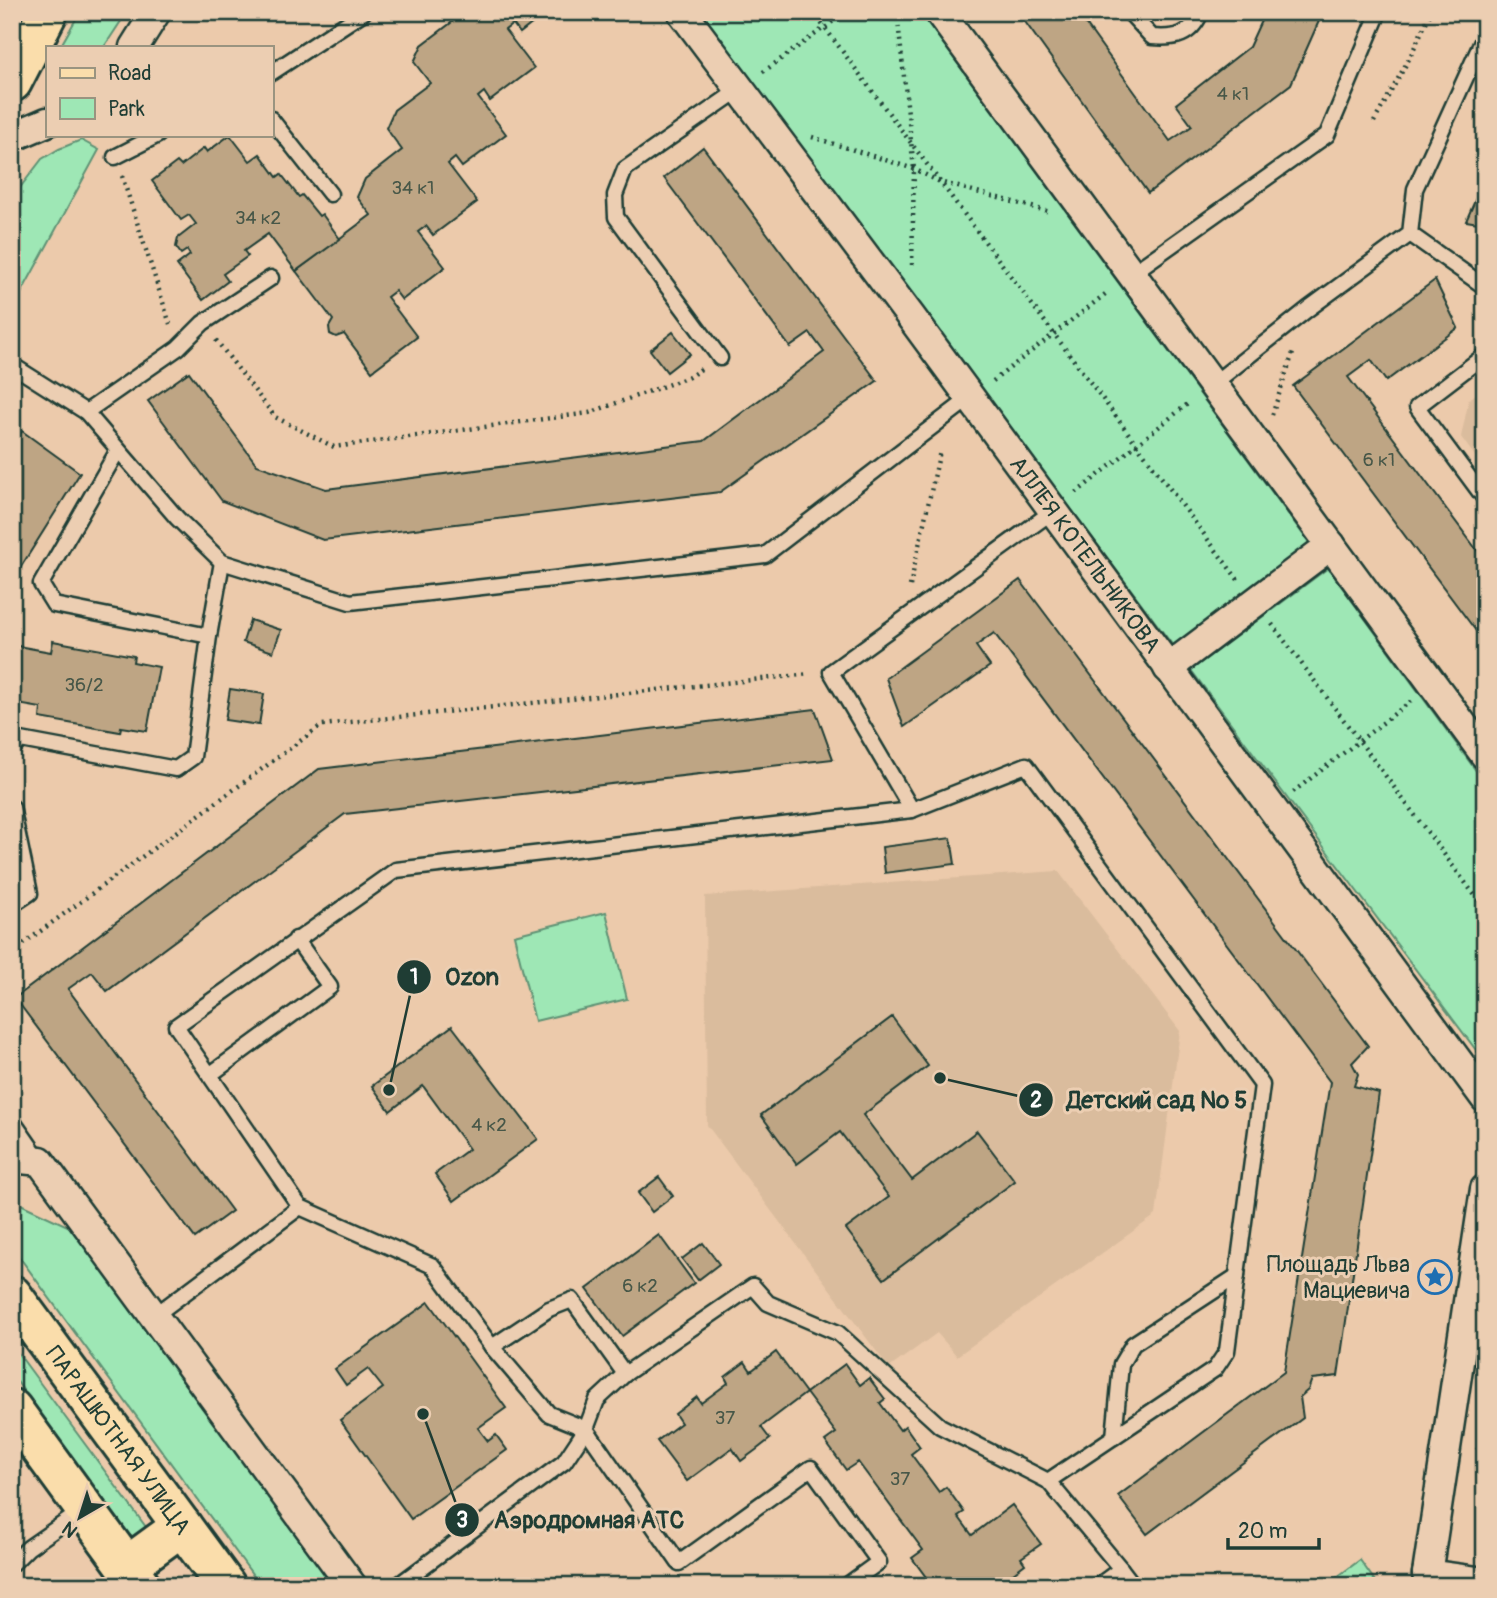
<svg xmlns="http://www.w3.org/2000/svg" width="1497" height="1598" font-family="Pangolin,sans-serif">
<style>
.built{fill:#dabc9d}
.green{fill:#9ee7b5;stroke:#5e9274;stroke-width:2}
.building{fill:#bea584;stroke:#1f3d34;stroke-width:2}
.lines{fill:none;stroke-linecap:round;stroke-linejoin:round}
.service-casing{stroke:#1f3d34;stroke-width:19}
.minor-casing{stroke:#1f3d34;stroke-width:33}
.primary-casing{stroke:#1f3d34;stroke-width:44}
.path{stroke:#1f3d34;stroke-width:4.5;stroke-dasharray:2 5;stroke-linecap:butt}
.service{stroke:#ecceb2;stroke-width:14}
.minor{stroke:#ecceb2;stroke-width:28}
.primary{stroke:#faddab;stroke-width:38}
.labels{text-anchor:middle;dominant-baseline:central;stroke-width:6;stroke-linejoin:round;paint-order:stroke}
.number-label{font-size:19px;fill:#475748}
.street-label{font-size:23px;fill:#1f3d34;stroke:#ecceb2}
.poi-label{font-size:23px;fill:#1f3d34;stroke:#ecceb2;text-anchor:end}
.leader{fill:none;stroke:#1f3d34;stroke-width:2.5}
.callout-dot{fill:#1f3d34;stroke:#ecceb2;stroke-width:2.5}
.mark-label{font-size:21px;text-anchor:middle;font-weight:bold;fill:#fff}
.callout-label{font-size:24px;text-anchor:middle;font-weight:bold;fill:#1f3d34;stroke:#ecceb2;stroke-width:6;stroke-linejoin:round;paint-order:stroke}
</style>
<rect width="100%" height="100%" fill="#eccaab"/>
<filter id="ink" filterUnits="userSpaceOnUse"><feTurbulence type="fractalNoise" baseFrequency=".0143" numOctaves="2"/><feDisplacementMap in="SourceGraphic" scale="14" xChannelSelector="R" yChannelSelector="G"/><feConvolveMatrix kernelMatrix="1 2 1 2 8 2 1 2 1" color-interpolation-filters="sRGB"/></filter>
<g filter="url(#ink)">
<!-- built -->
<g class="built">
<polygon points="1485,388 1485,470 1461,437 1469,399"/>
<polygon points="1058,871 1180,1031 1156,1215 957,1356 937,1333 889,1368 707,1125 705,896"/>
</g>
<!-- green -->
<g class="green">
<polygon points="80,12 127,12 104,47 60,47"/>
<polygon points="699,12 920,12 1310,544 1174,647"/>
<polygon points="81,140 99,150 12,310 12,198 42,159 59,149"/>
<polygon points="1328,568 1485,783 1485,1062 1191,670"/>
<polygon points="606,912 627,999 535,1021 514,935"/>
<polygon points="12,1200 72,1228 336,1586 261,1586 12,1247"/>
<polygon points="12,1345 146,1527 132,1538 12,1375"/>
<polygon points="1360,1560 1377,1584 1375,1586 1325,1586"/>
</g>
<!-- building -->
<g class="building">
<polygon points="457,12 547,12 520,33 513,24 505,30 534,68 490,101 484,92 478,97 506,134 462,167 455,158 448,164 477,202 433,235 426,226 418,232 445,267 402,300 395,291 387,297 417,337 372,371 344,334 336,337 330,334 329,327 333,320 296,271 371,215 357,197 365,179 402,150 386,128 394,110 430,83 414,62 422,45 460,16"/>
<polygon points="1018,12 1077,12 1170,141 1192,126 1176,104 1249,47 1265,12 1323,12 1291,84 1148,193"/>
<polygon points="230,135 250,161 260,154 277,177 281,174 299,197 302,195 319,216 322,214 340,239 296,271 268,234 244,251 248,256 223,274 228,281 203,300 177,265 190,255 187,250 181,254 176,247 178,238 196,224 189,215 181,220 152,181 177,162 181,166 204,148 207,152"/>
<polygon points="703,147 877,381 720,492 323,540 222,501 148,401 189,372 257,465 326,489 704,441 824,352 810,333 790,347 664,178"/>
<polygon points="1485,178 1485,224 1466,221"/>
<polygon points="1435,280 1458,328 1386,381 1371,360 1348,377 1485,561 1485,643 1293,386"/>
<polygon points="673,332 690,354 667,372 650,350"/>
<polygon points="22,431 80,473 12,581 12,447"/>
<polygon points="1020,580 1368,1046 1352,1063 1358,1074 1354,1086 1379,1093 1338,1376 1312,1379 1308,1390 1300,1397 1303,1418 1147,1534 1118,1496 1284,1372 1330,1082 994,633 976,646 990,666 904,727 886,678"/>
<polygon points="250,620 281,630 273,652 243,642"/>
<polygon points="53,641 134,656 133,662 159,667 147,731 121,727 120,732 40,718 41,708 12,703 12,645 51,652"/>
<polygon points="230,689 264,694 259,725 225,720"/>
<polygon points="815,709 833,759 345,814 107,991 92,972 68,989 232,1211 195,1238 15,998 319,769"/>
<polygon points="951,838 955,864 885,873 882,847"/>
<polygon points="892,1017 928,1066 863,1115 912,1180 977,1131 1015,1181 884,1279 846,1229 889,1197 840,1132 797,1164 761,1115"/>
<polygon points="452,1026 538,1139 454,1201 435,1174 469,1149 423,1086 390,1111 372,1086"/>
<polygon points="659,1177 673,1196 652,1212 638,1193"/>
<polygon points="659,1235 694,1283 622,1336 587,1289"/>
<polygon points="703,1243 719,1264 698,1280 682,1259"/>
<polygon points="429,1302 506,1408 478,1428 488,1441 496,1435 507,1450 411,1519 340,1420 383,1388 368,1369 346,1385 335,1369"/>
<polygon points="776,1352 806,1393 761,1427 770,1439 756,1450 741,1461 732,1448 687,1481 657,1441 681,1423 675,1414 697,1397 701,1403 728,1383 725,1377 745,1362 751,1371"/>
<polygon points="845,1364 860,1385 869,1378 885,1399 880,1403 900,1430 905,1426 920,1447 911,1454 939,1492 946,1487 964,1512 958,1516 972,1535 1012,1505 1041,1544 1021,1558 1025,1564 996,1586 929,1586 931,1584 912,1558 923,1550 858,1462 846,1470 825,1441 836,1433 806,1393"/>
</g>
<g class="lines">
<!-- service casing -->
<g class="service-casing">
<g id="service">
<path d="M1129,12l23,25c23,2 39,-1 49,-25"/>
<polyline points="271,73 364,12"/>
<polyline points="271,119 330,194"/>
<polyline points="115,157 158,135"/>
<polyline points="1410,234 1485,287"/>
<polyline points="1131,274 1327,135 1379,12"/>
<polyline points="1485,355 1417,407 1485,499"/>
<polyline points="720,358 616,217 615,195 625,169 740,89"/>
<polyline points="12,365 86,412 177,518 222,562 350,602 765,555 970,398"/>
<polyline points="1213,384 1308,309 1410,234 1415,189 1485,35"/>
<polyline points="86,412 178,348 203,323 271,278"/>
<polyline points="118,450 41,584 54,605 209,636"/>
<polyline points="12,749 21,740 176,769 193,757 209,636 222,562"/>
<polyline points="12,807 30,893 12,905"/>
<polyline points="912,810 831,672 1053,511"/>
<polyline points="211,1074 330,987 296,939"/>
<polyline points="12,1120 39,1159"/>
<polyline points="300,1207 433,1266 492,1347 549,1414 586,1429 564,1462 397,1586"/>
<polyline points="154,1316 300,1207 176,1026 396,870 912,810 1026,765 1262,1085 1227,1351 1215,1369 1048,1481"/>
<polyline points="492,1347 549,1309 572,1300 625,1374"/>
<polyline points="1114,1437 1121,1364 1133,1344 1237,1276"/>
<polyline points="12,1564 28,1548 83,1510"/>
<polyline points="846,1586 879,1562 811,1468 679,1563 586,1429 597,1400 625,1374 753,1286 768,1303 838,1333 940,1426 1048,1481 1121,1569"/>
<polyline points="1098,1586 1121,1569 1134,1586"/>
</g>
</g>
<!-- minor casing -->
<g class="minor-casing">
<g id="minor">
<path id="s1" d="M682,12l229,305 574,781"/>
<polyline points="939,12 1485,755"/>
<polyline points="134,47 156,12"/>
<polyline points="12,137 47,122"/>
<polyline points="1168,668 1331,545"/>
<polyline points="12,1158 40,1161 352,1586"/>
<polyline points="1427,1574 1485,1189"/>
<polyline points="1427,1574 1485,1582"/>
</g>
</g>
<!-- primary casing -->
<g class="primary-casing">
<g id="primary">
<polyline points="12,82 48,12"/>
<path id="s2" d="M12,1295l214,291"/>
<polyline points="12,1409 141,1586"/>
<polyline points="127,1566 182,1526"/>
</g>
</g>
<!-- path -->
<g class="path">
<polyline points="813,12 1239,581"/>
<polyline points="897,12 914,169 912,267"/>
<polyline points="763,72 846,12"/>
<polyline points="1374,122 1409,59 1431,12"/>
<polyline points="812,137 914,169 940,182 1050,212"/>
<polyline points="122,176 170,324"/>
<polyline points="216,340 275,417 334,447 589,413 689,377 701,369"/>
<polyline points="993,381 1108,292"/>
<polyline points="1272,415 1294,350"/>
<polyline points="1076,493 1190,402"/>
<polyline points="910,586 940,451"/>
<polyline points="1272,624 1485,909"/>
<polyline points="1293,792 1411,701"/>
<polyline points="12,952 322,725 810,674"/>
<polyline points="1477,1447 1485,1457"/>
</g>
<!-- service -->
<use href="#service" class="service"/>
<!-- minor -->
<use href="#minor" class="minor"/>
<!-- primary -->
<use href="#primary" class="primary"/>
</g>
</g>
<!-- icons -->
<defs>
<g id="sight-ring" transform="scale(1.75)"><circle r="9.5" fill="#ecceb2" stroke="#1f6fb2" stroke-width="1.5"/><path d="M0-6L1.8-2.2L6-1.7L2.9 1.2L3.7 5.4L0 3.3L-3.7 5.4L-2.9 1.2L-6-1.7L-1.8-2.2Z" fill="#1f6fb2"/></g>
</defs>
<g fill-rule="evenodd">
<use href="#sight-ring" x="1435" y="1277"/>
</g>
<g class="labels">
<!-- number labels -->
<g class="number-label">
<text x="1233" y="94">4 к1</text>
<text x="413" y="188">34 к1</text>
<text x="258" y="218">34 к2</text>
<text x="1379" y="460">6 к1</text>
<text x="84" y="685">36/2</text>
<text x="489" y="1125">4 к2</text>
<text x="640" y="1286">6 к2</text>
<text x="725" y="1418">37</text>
<text x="900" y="1479">37</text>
</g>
<!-- street labels -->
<g class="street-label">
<text stroke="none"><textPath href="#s1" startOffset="676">АЛЛЕЯ КОТЕЛЬНИКОВА</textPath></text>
<text stroke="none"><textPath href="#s2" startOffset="180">ПАРАШЮТНАЯ УЛИЦА</textPath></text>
</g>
<!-- poi labels -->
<g class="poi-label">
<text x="1410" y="1264">Площадь Льва<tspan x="1410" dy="26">Мациевича</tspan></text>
</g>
</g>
<!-- callouts -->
<path class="leader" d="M389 1090L414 977M940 1078L1036 1100M423 1414L462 1520"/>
<g class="callout-dot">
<circle cx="389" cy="1090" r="7"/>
<circle cx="940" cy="1078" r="7"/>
<circle cx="423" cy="1414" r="7"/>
<circle cx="414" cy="977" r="18"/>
<circle cx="1036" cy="1100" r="18"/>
<circle cx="462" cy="1520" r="18"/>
</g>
<g class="mark-label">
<text x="414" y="984">1</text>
<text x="1036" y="1107">2</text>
<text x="462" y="1527">3</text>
</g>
<g class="callout-label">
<text x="472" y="985">Ozon</text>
<text x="1157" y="1108">Детский сад № 5</text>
<text x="589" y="1528">Аэродромная АТС</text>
</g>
<!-- margin -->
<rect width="1497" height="1598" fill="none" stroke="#ecceb2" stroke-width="42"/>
<rect x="21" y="21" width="1455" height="1556" fill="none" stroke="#1f3d34" stroke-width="2.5" filter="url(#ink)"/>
<!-- legend -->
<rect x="46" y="46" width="228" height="91" fill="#ecceb2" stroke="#9a9480" stroke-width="2"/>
<rect x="60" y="68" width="35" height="10" fill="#faddab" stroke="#9a9480" stroke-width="2"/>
<text x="108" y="80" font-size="21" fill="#1f3d34">Road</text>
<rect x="60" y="98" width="35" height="21" fill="#9ee7b5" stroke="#9a9480" stroke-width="2"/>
<text x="108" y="116" font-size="21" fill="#1f3d34">Park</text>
<!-- north arrow -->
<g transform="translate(80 1517) rotate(219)" stroke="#ecceb2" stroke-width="5" paint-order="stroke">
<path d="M0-5L12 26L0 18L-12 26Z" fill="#1f3d34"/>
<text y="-10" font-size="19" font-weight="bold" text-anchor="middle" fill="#1f3d34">N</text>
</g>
<!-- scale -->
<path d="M1228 1538v10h91v-10" fill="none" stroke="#1f3d34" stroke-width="3.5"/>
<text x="1238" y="1538" font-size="21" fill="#1f3d34" stroke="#ecceb2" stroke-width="5" paint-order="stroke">20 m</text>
</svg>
